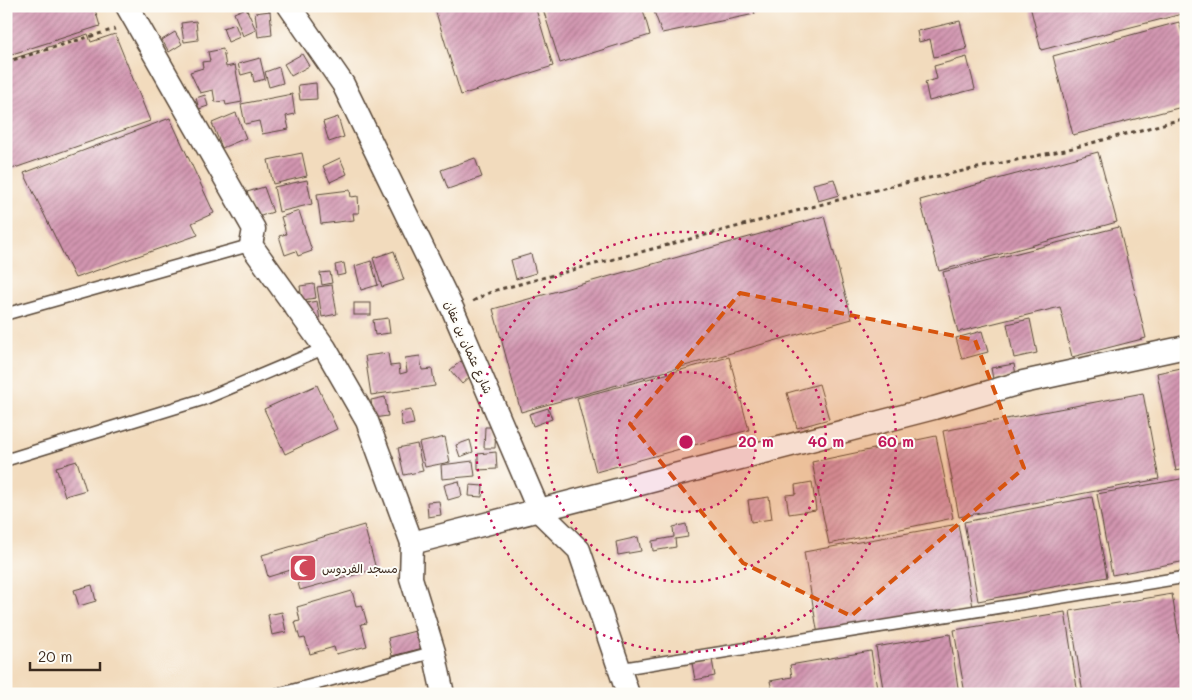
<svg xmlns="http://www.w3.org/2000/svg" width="1192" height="700" font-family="Mali,'Playpen Sans Arabic',sans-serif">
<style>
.building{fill:url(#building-hatch)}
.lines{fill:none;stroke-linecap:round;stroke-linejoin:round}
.service-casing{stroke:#564536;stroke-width:14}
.minor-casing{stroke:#564536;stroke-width:25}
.path{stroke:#564536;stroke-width:3;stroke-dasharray:4 4;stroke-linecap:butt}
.service{stroke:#fff;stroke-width:11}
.minor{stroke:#fff;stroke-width:22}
.marked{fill:#d7540e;fill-opacity:0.2;stroke:#d7540e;stroke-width:4;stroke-dasharray:10 6;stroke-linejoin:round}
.ring{fill:none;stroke:#c2185b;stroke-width:2.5;stroke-dasharray:2.5 5}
.labels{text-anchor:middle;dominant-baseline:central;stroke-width:4;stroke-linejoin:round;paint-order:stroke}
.street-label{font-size:12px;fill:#3b2a1e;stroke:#fdfcf7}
.poi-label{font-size:12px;fill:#3b2a1e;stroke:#fdfcf7;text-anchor:start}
.centre{fill:#c2185b;stroke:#fdfcf7;stroke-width:2.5}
.ring-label{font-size:15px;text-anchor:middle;font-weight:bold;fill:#c2185b;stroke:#fdfcf7;stroke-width:4;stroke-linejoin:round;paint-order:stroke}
</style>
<defs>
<pattern id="building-hatch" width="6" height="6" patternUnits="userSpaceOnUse" patternTransform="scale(1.25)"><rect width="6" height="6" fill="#d295b0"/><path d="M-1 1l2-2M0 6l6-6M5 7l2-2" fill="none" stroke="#ac7a8f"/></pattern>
</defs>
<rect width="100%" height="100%" fill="#fdfcf7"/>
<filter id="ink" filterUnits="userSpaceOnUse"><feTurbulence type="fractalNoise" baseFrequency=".02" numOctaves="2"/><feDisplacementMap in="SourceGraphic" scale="10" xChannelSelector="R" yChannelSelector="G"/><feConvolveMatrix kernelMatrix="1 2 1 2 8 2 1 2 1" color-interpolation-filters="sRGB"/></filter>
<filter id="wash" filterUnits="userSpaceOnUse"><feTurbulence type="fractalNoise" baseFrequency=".0096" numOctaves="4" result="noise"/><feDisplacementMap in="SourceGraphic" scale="20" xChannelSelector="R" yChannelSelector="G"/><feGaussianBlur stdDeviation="1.12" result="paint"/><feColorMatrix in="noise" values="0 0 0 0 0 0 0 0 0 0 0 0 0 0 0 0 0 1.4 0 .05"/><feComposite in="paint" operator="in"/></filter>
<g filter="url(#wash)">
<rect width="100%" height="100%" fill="#f2dbbd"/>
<g id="blocks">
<!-- building -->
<g class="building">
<polygon points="6,6 94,6 100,26 6,56"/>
<polygon points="434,6 535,6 553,66 461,95"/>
<polygon points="542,6 642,6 650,35 560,63"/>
<polygon points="652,6 752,6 755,14 662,33"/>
<polygon points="1030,6 1186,6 1186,13 1041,50"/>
<polygon points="246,8 256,30 243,36 234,13"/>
<polygon points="270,11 272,35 258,37 255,13"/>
<polygon points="196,21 198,40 184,42 181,23"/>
<polygon points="960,21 967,49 934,57 930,39 919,42 917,31"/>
<polygon points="1179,22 1186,47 1186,106 1073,135 1053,56"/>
<polygon points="235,24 240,37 228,42 223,28"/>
<polygon points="175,32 182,44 169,52 162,40"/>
<polygon points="88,34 91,42 115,34 150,121 6,171 6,61"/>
<polygon points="223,49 226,67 235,65 242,102 226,105 225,101 215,102 213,90 200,93 190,72 203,68 202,62 210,61 208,52"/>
<polygon points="302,54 309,66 291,76 284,64"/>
<polygon points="967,57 975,89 929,101 925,82 937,79 934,66"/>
<polygon points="260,58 265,79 254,82 252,72 241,75 238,64"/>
<polygon points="279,67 283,83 269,87 265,72"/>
<polygon points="316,83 317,99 300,100 298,85"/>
<polygon points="292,94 295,114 286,116 289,129 262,134 259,121 245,124 241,104"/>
<polygon points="205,95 208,106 199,109 196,98"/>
<polygon points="236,113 246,138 222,148 212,123"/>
<polygon points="338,117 344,137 329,142 323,122"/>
<polygon points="170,118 214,213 192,223 198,235 75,278 24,173"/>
<polygon points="1098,152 1117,222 939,271 920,200"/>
<polygon points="302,153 307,176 273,184 268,160"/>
<polygon points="340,158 347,174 330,182 323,166"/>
<polygon points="475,158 482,177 448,189 441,170"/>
<polygon points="834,179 839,195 818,201 813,184"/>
<polygon points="307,180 312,204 279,212 274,187"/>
<polygon points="264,187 273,212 255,218 247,192"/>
<polygon points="350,190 351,197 358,196 359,213 353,213 354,220 321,224 317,194"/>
<polygon points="299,211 312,251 298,256 296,251 285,255 279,236 286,234 281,217"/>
<polygon points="824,216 852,319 521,412 493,309"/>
<polygon points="1119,227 1146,338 1072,357 1060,307 958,332 943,272"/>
<polygon points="394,251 404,280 382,287 373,258"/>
<polygon points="531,254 536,273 516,279 511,260"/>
<polygon points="371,261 378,285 361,290 355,266"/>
<polygon points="344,263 346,274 337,276 335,265"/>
<polygon points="330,272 332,283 322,285 320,273"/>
<polygon points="314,284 316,298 302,300 300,286"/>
<polygon points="332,285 337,314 322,317 317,287"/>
<polygon points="317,301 321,326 306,303"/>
<rect x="354" y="303" width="17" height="12"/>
<polygon points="388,318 390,333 375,335 373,320"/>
<polygon points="1030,319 1037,353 1014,358 1007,324"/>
<polygon points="982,331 988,352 962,359 956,338"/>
<polygon points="388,353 390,366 399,365 400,374 407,372 405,358 420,356 422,370 432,369 435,386 371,395 365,356"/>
<polygon points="729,357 749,430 596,472 577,398"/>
<polygon points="461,361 472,375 462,384 450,370"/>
<polygon points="1014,364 1016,375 993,379 991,368"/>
<polygon points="1186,367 1186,469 1176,471 1157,373"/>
<polygon points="819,384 829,419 797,428 787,393"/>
<polygon points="317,385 337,429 285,454 264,409"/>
<polygon points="1143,393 1159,479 959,517 943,431"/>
<polygon points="385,397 388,416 373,418 371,400"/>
<polygon points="548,408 552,419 533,426 529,414"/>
<polygon points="411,410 414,424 402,426 400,412"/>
<polygon points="485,427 496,427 495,448 484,448"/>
<polygon points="936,436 953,518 829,544 812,462"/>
<polygon points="445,437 450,462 425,467 419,443"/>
<polygon points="470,440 473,452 460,457 456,445"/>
<polygon points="417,444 423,471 404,475 398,448"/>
<polygon points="496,452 497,469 478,470 478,454"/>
<polygon points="77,461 86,490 65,496 56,467"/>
<polygon points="473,461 475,476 442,479 441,465"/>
<polygon points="1186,478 1186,561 1112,575 1097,494"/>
<polygon points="459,481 462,496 448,500 444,485"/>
<polygon points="812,482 816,510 789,514 786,495 796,494 795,485"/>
<polygon points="470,485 483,486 482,497 469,496"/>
<polygon points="769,497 772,519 751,522 748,500"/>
<polygon points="1092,497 1107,577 978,601 964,522"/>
<polygon points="439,501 441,515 428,517 427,502"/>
<polygon points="686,524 688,537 675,539 676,547 653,551 652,541 674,537 673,527"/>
<polygon points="958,524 973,607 818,635 804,552"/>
<polygon points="364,525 376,569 300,590 294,569 268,577 262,555"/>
<polygon points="638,537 641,551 618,555 616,542"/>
<polygon points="92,585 96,601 79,606 74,590"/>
<polygon points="352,591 356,606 362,605 367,623 361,624 367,646 336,654 334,647 310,654 305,638 300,639 295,622 300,621 297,607"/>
<polygon points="1172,594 1186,681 1186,694 1083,694 1070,611"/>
<polygon points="282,612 286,632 272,635 268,615"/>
<polygon points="1065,612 1078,694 965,694 954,630"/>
<polygon points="419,630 423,648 392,656 388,638"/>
<polygon points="950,634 959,694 884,694 876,647"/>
<polygon points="871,651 878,694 773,694 770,681 792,677 790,665"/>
<polygon points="712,660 715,676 695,680 692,663"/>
</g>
</g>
</g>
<g filter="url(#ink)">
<use href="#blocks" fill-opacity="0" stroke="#564536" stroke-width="1"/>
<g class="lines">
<!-- service casing -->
<g class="service-casing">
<g id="service">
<polyline points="6,314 251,245"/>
<polyline points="6,460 204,399 325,348"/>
<polyline points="619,669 1186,577"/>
<polyline points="279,694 434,652"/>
</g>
</g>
<!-- minor casing -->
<g class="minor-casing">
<g id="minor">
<polyline points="127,6 254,229 251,245 325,348 367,421 412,543 411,578 434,652 443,694"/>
<polyline points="289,6 343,84 453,310 539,511 579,550 628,694"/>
<polyline points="412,543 934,408 1023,382 1186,347"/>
</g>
</g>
<!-- path -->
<g class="path">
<polyline points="6,62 115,29"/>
<polyline points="473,301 493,291 895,185 1065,150 1186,118"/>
</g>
<!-- service -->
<use href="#service" class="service"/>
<!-- minor -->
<use href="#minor" class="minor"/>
</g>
</g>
<!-- marked area -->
<path class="marked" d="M740,293l235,47 49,128 -173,148 -108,-53 -113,-139z"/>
<!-- distance rings -->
<circle cx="686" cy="442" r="70" fill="#c2185b" fill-opacity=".12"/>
<g class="ring">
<circle cx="686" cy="442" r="70"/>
<circle cx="686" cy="442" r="140"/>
<circle cx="686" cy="442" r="210"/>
</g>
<!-- icons -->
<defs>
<g id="mosque-square" transform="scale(1.4375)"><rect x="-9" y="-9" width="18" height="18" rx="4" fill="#d1495b" stroke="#fdfcf7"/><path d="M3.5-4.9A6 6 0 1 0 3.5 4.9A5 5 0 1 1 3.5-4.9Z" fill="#fff"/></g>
</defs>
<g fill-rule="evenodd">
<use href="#mosque-square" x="303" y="568"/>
</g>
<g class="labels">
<!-- street labels -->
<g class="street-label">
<text transform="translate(469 347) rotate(66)">شارع عثمان بن عفان</text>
</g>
<!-- poi labels -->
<g class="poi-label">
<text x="322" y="568">مسجد الفردوس</text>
</g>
</g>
<circle cx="686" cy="442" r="8" class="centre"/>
<g class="ring-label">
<text x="756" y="447">20 m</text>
<text x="826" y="447">40 m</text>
<text x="896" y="447">60 m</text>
</g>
<!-- margin -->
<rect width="1192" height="700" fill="none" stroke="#fdfcf7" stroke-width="25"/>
<!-- scale -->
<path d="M30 662v8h70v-8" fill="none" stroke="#3b2a1e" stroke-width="2.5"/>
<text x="38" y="662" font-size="15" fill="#3b2a1e" stroke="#fdfcf7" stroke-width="4" paint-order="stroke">20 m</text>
</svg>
